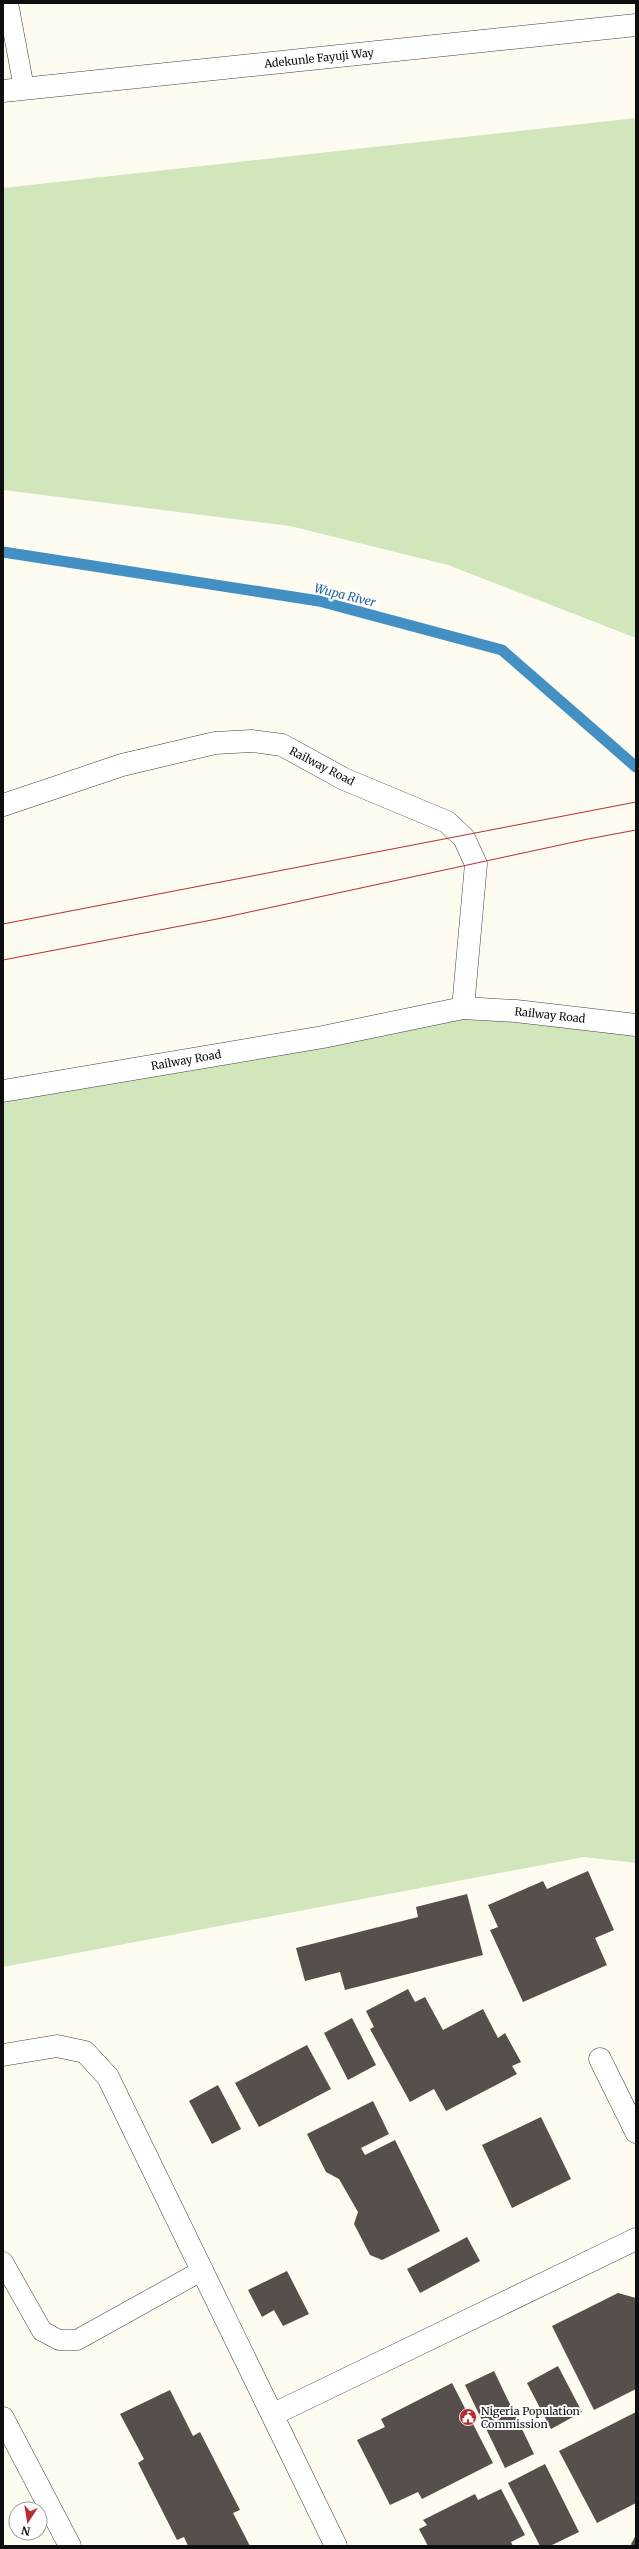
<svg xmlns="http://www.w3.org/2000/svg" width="639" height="2549" font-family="Merriweather,serif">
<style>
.green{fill:#d1e6bb}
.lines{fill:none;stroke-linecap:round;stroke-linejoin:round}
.stream{stroke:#4390c5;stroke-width:11}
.building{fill:#564f4b}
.lane-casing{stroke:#414141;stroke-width:21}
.street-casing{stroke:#414141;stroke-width:23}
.lane{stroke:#fff;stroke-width:20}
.street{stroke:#fff;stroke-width:22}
.tram{stroke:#b52e34;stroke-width:1}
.labels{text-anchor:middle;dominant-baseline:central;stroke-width:4;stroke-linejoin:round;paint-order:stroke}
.street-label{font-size:11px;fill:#0e0e0e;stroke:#fff}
.poi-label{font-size:11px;fill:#0e0e0e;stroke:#fff;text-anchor:start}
.water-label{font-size:12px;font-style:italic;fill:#1f6298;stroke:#fff}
</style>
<rect width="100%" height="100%" fill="#fefbf0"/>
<!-- green -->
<g class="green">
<polygon points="636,118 636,638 448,565 290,526 3,490 3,188"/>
<polygon points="463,1008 636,1025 636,1863 584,1857 3,1967 3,1091"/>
</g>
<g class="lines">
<!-- stream -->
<polyline class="stream" points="3,552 319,601 502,650 636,767"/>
</g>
<!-- building -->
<g class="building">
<polygon points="588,1871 614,1930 595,1938 607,1965 523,2002 490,1930 498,1927 488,1905 543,1881 547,1889"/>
<polygon points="467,1894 483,1955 345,1990 340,1972 305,1981 296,1948 418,1917 416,1907"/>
<polygon points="408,1989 415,2002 425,1997 443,2030 483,2009 498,2038 505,2033 521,2062 512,2066 517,2074 446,2111 434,2089 410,2102 370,2029 374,2027 366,2011"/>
<polygon points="352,2018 376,2065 348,2080 324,2033"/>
<polygon points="307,2045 331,2089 259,2127 235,2083"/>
<polygon points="218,2085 241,2129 212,2144 189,2101"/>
<polygon points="373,2101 389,2134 361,2148 365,2155 395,2140 440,2231 382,2260 370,2255 354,2224 358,2212 339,2179 326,2172 307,2134"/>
<polygon points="541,2117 571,2179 512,2208 482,2145"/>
<polygon points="467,2237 480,2261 420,2293 407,2269"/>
<polygon points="287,2271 309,2314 283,2326 274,2310 262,2317 248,2290"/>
<polygon points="618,2293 636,2298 636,2389 594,2410 552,2326"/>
<polygon points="558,2366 582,2412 551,2429 527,2383"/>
<polygon points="494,2371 534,2454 505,2468 465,2385"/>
<polygon points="452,2383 493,2463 422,2499 418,2492 390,2505 357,2440 385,2427 381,2419"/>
<polygon points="170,2390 193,2436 200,2432 240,2510 233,2513 250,2546 188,2546 184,2537 177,2540 138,2463 144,2459 120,2414"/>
<polygon points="636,2412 636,2503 597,2523 559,2451"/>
<polygon points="545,2464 579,2532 550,2546 540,2546 508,2483"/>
<polygon points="501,2489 525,2535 511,2542 513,2546 428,2546 419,2529 427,2525 423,2520 475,2494 478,2500"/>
<polygon points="636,2535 636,2546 632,2546 631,2544"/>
</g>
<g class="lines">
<!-- lane casing -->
<g class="lane-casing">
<g id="lane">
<polyline points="8,3 24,88"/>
<polyline points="3,2262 42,2331 59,2340 77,2340 203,2270"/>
</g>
</g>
<!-- street casing -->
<g class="street-casing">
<g id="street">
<polyline points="3,91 636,25"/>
<polyline points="3,805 122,765 215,743 252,741 282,745 344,779 447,822 464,838 476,864 463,1008"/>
<polyline points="3,1091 323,1037 463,1008 516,1011 636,1025"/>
<polyline points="3,2055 57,2046 85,2052 108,2077 336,2546"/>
<polyline points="600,2059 636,2132"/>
<polyline points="274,2414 636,2239"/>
<polyline points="3,2418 70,2546"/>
</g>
</g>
<!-- lane -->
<use href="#lane" class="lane"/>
<!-- street -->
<use href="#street" class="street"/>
<!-- tram -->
<g class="tram">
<polyline points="3,924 636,802"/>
<polyline points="3,960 217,919 588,839 636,830"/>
</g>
</g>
<!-- icons -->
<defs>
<g id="civic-disc" transform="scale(0.9)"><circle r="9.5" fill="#b52e34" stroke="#fff"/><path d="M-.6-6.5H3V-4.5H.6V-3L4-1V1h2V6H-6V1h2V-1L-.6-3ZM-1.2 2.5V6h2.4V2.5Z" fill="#fff"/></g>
</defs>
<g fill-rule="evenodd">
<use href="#civic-disc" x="468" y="2417"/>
</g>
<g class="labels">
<!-- street labels -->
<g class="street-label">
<text transform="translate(319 58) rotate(-6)">Adekunle Fayuji Way</text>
<text transform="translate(322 766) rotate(27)">Railway Road</text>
<text transform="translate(550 1015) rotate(6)">Railway Road</text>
<text transform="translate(186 1060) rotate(-10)">Railway Road</text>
</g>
<!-- poi labels -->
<g class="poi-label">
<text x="481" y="2411">Nigeria Population<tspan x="481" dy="13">Commission</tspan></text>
</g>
<!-- water labels -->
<g class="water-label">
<text transform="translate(345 595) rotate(14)">Wupa River</text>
</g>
</g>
<!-- border -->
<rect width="639" height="2549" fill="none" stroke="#0e0e0e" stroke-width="8"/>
<!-- north arrow -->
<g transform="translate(28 2521) rotate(192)"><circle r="19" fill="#ffffff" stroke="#9f9f9f"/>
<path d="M0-3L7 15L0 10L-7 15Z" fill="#b52e34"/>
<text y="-6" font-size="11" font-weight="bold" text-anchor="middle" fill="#0e0e0e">N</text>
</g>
</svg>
